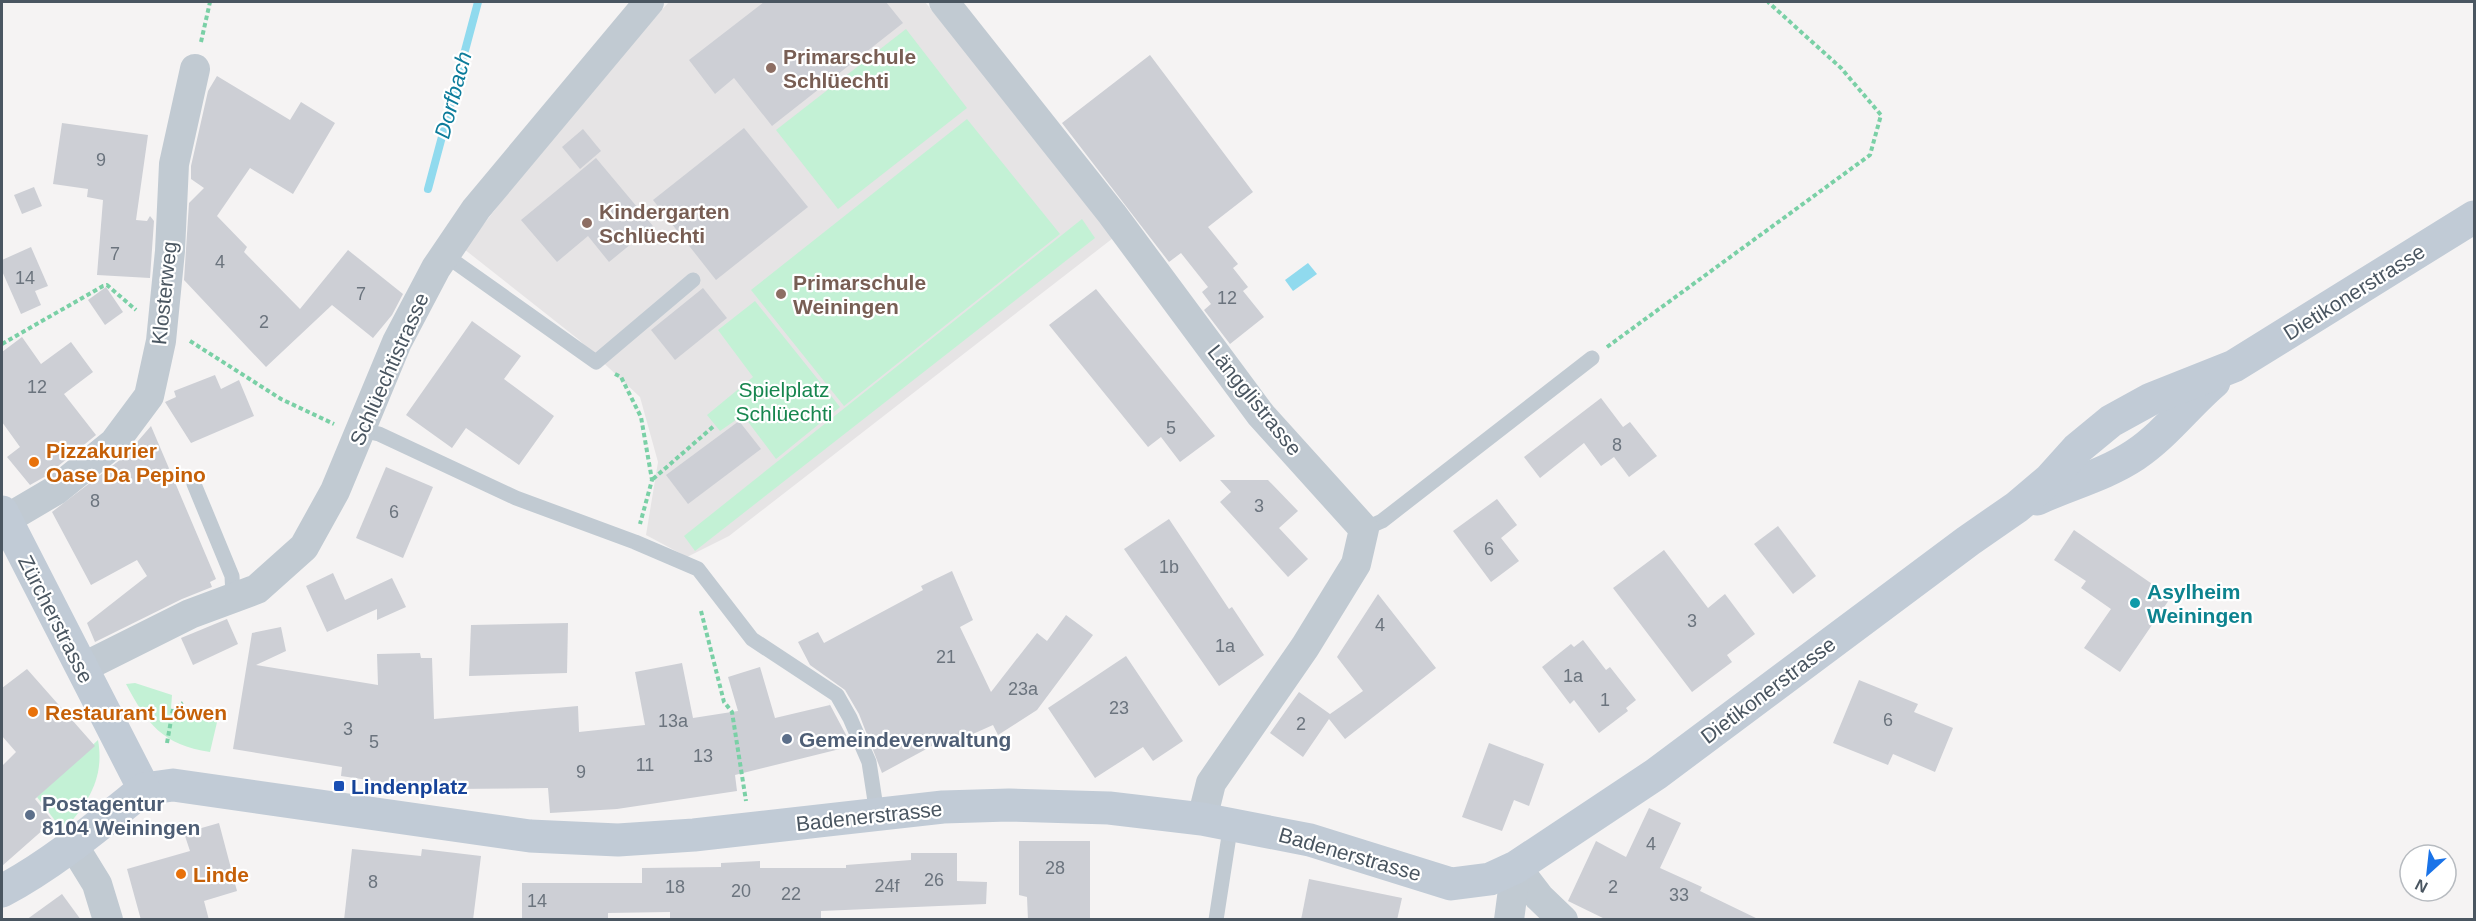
<svg xmlns="http://www.w3.org/2000/svg" width="2476" height="921" font-family="Arial,sans-serif">
<style>
.education{fill:#e6e4e5}
.green{fill:#c3f1d5}
.water{fill:#90daee}
.lines{fill:none;stroke-linecap:round;stroke-linejoin:round}
.stream{stroke:#90daee;stroke-width:8}
.building{fill:#cdcfd5}
.path{stroke:#7ad0a6;stroke-width:4;stroke-dasharray:4.5 3;stroke-linecap:butt}
.lane{stroke:#c1cad2;stroke-width:15}
.street{stroke:#c1cad2;stroke-width:30}
.secondary{stroke:#c1cbd6;stroke-width:33}
.education-dot{fill:#8d6e63;stroke:#fff;stroke-width:2}
.food-dot{fill:#e8710a;stroke:#fff;stroke-width:2}
.culture-dot{fill:#0f9aa8;stroke:#fff;stroke-width:2}
.service-dot{fill:#5c6f8a;stroke:#fff;stroke-width:2}
.transit-dot{fill:#1a4fb4;stroke:#fff;stroke-width:2}
.labels{text-anchor:middle;dominant-baseline:central;stroke-width:4.5;stroke-linejoin:round;paint-order:stroke}
.number-label{font-size:18px;fill:#6b747e}
.education-label{font-size:21px;font-weight:bold;fill:#785e54;stroke:#fff;text-anchor:start}
.street-label{font-size:21px;fill:#4a5661;stroke:#fff}
.park-label{font-size:21px;fill:#17864f;stroke:#fff}
.food-label{font-size:21px;font-weight:bold;fill:#c56008;stroke:#fff;text-anchor:start}
.culture-label{font-size:21px;font-weight:bold;fill:#0d838f;stroke:#fff;text-anchor:start}
.service-label{font-size:21px;font-weight:bold;fill:#4e5e75;stroke:#fff;text-anchor:start}
.transit-label{font-size:21px;font-weight:bold;fill:#164399;stroke:#fff;text-anchor:start}
.water-label{font-size:22px;font-style:italic;fill:#0c7c9b;stroke:#fff}
</style>
<rect width="100%" height="100%" fill="#f5f3f3"/>
<!-- education -->
<polygon class="education" points="669,2 925,2 1117,235 729,536 687,557 646,535 658,462 640,397 578,339 464,249 595,83"/>
<!-- green -->
<g class="green">
<polygon points="906,29 967,108 838,209 776,130"/>
<polygon points="967,119 1060,234 844,406 751,290"/>
<polygon points="1082,219 1095,238 695,551 684,536"/>
<polygon points="755,301 840,407 776,459 743,415 720,431 707,415 753,377 718,330"/>
<path d="M135,683l37,12 -1,14 47,9 -8,34c-47,-7 -63,-28 -84,-68z"/>
<path d="M98,740c7,39 -11,64 -35,91l-26,-34z"/>
</g>
<!-- water -->
<polygon class="water" points="1308,263 1317,274 1293,291 1285,280"/>
<g class="lines">
<!-- stream -->
<polyline class="stream" points="428,189 478,2"/>
</g>
<!-- building -->
<g class="building">
<polygon points="764,2 886,2 903,23 772,126 734,78 715,94 689,60"/>
<polygon points="1150,55 1253,192 1208,227 1238,264 1233,268 1248,287 1243,291 1264,317 1230,344 1204,310 1211,304 1202,292 1208,287 1181,253 1169,262 1062,123"/>
<polygon points="217,76 290,120 301,102 335,123 293,194 250,168 217,216 247,247 244,252 300,309 348,250 403,294 392,315 373,338 332,305 266,367 184,280 189,203 204,188 191,179 191,166 208,91"/>
<polygon points="62,123 148,135 136,220 147,221 150,216 154,221 150,278 97,275 103,200 87,197 88,189 53,184"/>
<polygon points="744,128 808,207 716,280 653,200"/>
<polygon points="583,129 601,151 580,169 562,147"/>
<polygon points="596,158 653,226 609,262 588,236 557,262 521,220"/>
<polygon points="34,187 42,206 22,214 14,195"/>
<polygon points="31,247 48,286 35,291 41,305 21,314 2,271 2,260"/>
<polygon points="106,287 123,312 105,325 88,300"/>
<polygon points="703,288 727,318 675,360 651,330"/>
<polygon points="1096,289 1215,436 1180,462 1161,437 1148,447 1049,325"/>
<polygon points="472,321 521,356 504,379 554,416 519,465 466,428 452,448 406,415"/>
<polygon points="22,337 41,364 71,342 93,372 64,394 96,435 46,476 30,485 7,457 20,447 2,422 2,352"/>
<polygon points="215,375 221,389 239,380 254,416 191,443 165,402 176,397 174,391"/>
<polygon points="1601,398 1623,427 1630,422 1657,456 1629,477 1614,457 1601,466 1584,443 1540,478 1524,457"/>
<polygon points="739,421 761,449 688,504 666,475"/>
<polygon points="151,426 216,579 210,582 212,587 182,599 95,642 87,623 147,576 137,560 91,585 52,512 125,456"/>
<polygon points="386,467 433,487 403,558 356,538"/>
<polygon points="1220,480 1268,480 1298,511 1279,528 1308,559 1288,577 1220,502 1231,492"/>
<polygon points="1497,499 1517,525 1501,538 1519,561 1491,582 1453,531"/>
<polygon points="1169,519 1229,609 1232,607 1264,655 1219,686 1124,549"/>
<polygon points="1778,526 1816,576 1793,594 1754,544"/>
<polygon points="2074,530 2171,597 2120,672 2084,648 2111,609 2081,588 2086,581 2054,560"/>
<polygon points="1664,550 1708,608 1725,594 1755,634 1727,655 1732,662 1692,692 1613,588"/>
<polygon points="952,571 973,620 960,627 991,692 1037,633 1047,641 1066,615 1093,635 1037,710 998,735 993,725 946,746 943,740 882,773 859,714 845,690 810,665 798,642 818,632 824,643 923,590 921,586"/>
<polygon points="333,573 345,600 392,578 406,607 377,620 377,609 327,632 306,586"/>
<polygon points="1378,594 1436,668 1345,739 1329,719 1303,757 1270,733 1299,692 1330,714 1363,691 1337,657"/>
<polygon points="227,619 238,644 193,665 181,638"/>
<polygon points="568,623 567,673 469,676 471,625"/>
<polygon points="281,627 286,651 256,665 378,685 377,654 420,653 421,658 432,658 434,719 578,706 579,732 645,725 635,672 682,663 693,718 738,711 728,677 760,667 775,718 830,705 828,701 852,746 735,775 737,791 617,809 550,813 548,788 451,789 452,785 415,787 341,776 342,767 233,749 252,633"/>
<polygon points="1583,640 1606,670 1610,667 1636,700 1626,708 1628,711 1599,733 1574,700 1570,704 1542,667 1571,644 1574,647"/>
<polygon points="1126,656 1183,741 1153,761 1143,747 1095,778 1048,708"/>
<polygon points="27,669 95,746 35,799 53,821 2,866 2,766 16,752 2,736 2,688"/>
<polygon points="1859,680 1918,704 1914,712 1953,728 1935,772 1893,754 1888,765 1833,743"/>
<polygon points="1489,743 1544,764 1529,806 1514,800 1502,831 1462,817"/>
<polygon points="1649,808 1681,823 1660,868 1702,887 1700,891 1760,920 1607,920 1568,901 1596,841 1626,857"/>
<polygon points="219,823 237,891 204,901 209,920 141,920 127,869 190,851 184,833"/>
<polygon points="1019,841 1090,841 1090,920 1028,920 1027,897 1019,895"/>
<polygon points="352,849 421,856 422,849 481,856 473,920 344,920"/>
<polygon points="911,853 957,853 957,881 987,882 986,904 821,911 821,920 670,920 670,912 608,913 608,920 522,920 522,883 642,883 642,868 721,867 721,863 760,861 760,868 846,868 846,865 911,860"/>
<polygon points="1309,879 1402,898 1397,920 1301,920"/>
<polygon points="62,894 81,920 26,920"/>
</g>
<g class="lines">
<!-- path -->
<g class="path">
<polyline points="201,42 210,2"/>
<polyline points="190,341 281,399 334,424"/>
<polyline points="2,344 103,286 107,285 136,310"/>
<polyline points="1607,347 1870,155 1881,115 1841,68 1768,2"/>
<polyline points="615,374 621,377 641,417 652,480 640,524"/>
<polyline points="653,479 715,425"/>
<polyline points="701,611 724,702 732,712 746,801"/>
<polyline points="167,743 173,709 183,703"/>
</g>
<!-- lane -->
<g class="lane">
<polyline points="445,255 596,362 693,280"/>
<polyline points="361,430 379,434 516,498 635,542 698,569 752,639 837,695 850,718 869,762 877,814"/>
<polyline points="194,484 232,576 233,596"/>
<polyline points="1364,529 1382,521 1592,358"/>
<polyline points="1216,920 1231,823"/>
</g>
<!-- street -->
<g class="street">
<polyline points="944,2 1112,214 1261,415 1364,529 1356,564 1305,647 1211,783 1202,819"/>
<polyline points="5,520 56,490 114,443 149,396 161,341 170,251 174,164 195,69"/>
<polyline points="82,668 190,614 257,589 304,547 335,491 397,342 436,268 476,209 649,2"/>
<polyline points="73,845 97,884 108,920"/>
<polyline points="1516,867 1539,897 1563,920"/>
<polyline points="1509,920 1516,867"/>
</g>
<!-- secondary -->
<g class="secondary">
<path d="M2037,499c32,-15 68,-24 98,-44 30,-20 52,-50 79,-73"/>
<polyline points="2,512 144,789"/>
<polyline points="144,789 173,785 530,836 618,840 694,835 943,807 1009,805 1109,808 1202,819 1310,840 1451,884 1490,879 1516,867 1656,774 1968,541 2017,507 2050,479 2077,449 2111,421 2151,399 2234,366 2474,217"/>
<path d="M2,891c51,-27 97,-66 142,-102"/>
</g>
</g>
<!-- markers -->
<g class="education-dot">
<circle cx="771" cy="68" r="6"/>
<circle cx="587" cy="223" r="6"/>
<circle cx="781" cy="294" r="6"/>
</g>
<g class="food-dot">
<circle cx="34" cy="462" r="6"/>
<circle cx="33" cy="712" r="6"/>
<circle cx="181" cy="874" r="6"/>
</g>
<circle class="culture-dot" cx="2135" cy="603" r="6"/>
<g class="service-dot">
<circle cx="787" cy="739" r="6"/>
<circle cx="30" cy="815" r="6"/>
</g>
<rect class="transit-dot" x="333" y="780" width="12" height="12" rx="3"/>
<g class="labels">
<!-- number labels -->
<g class="number-label">
<text x="101" y="160">9</text>
<text x="115" y="254">7</text>
<text x="220" y="262">4</text>
<text x="25" y="278">14</text>
<text x="361" y="294">7</text>
<text x="1227" y="298">12</text>
<text x="264" y="322">2</text>
<text x="37" y="387">12</text>
<text x="1171" y="428">5</text>
<text x="1617" y="445">8</text>
<text x="95" y="501">8</text>
<text x="1259" y="506">3</text>
<text x="394" y="512">6</text>
<text x="1489" y="549">6</text>
<text x="1169" y="567">1b</text>
<text x="1692" y="621">3</text>
<text x="1380" y="625">4</text>
<text x="1225" y="646">1a</text>
<text x="946" y="657">21</text>
<text x="1573" y="676">1a</text>
<text x="1023" y="689">23a</text>
<text x="1605" y="700">1</text>
<text x="1119" y="708">23</text>
<text x="1888" y="720">6</text>
<text x="673" y="721">13a</text>
<text x="1301" y="724">2</text>
<text x="348" y="729">3</text>
<text x="374" y="742">5</text>
<text x="703" y="756">13</text>
<text x="645" y="765">11</text>
<text x="581" y="772">9</text>
<text x="1651" y="844">4</text>
<text x="1055" y="868">28</text>
<text x="934" y="880">26</text>
<text x="373" y="882">8</text>
<text x="887" y="886">24f</text>
<text x="675" y="887">18</text>
<text x="1613" y="887">2</text>
<text x="741" y="891">20</text>
<text x="791" y="894">22</text>
<text x="1679" y="895">33</text>
<text x="537" y="901">14</text>
</g>
<!-- education labels -->
<g class="education-label">
<text x="783" y="56">Primarschule<tspan x="783" dy="24">Schlüechti</tspan></text>
<text x="599" y="211">Kindergarten<tspan x="599" dy="24">Schlüechti</tspan></text>
<text x="793" y="282">Primarschule<tspan x="793" dy="24">Weiningen</tspan></text>
</g>
<!-- street labels -->
<g class="street-label">
<text transform="translate(2354 292) rotate(-32)">Dietikonerstrasse</text>
<text transform="translate(164 293) rotate(-84)">Klosterweg</text>
<text transform="translate(389 369) rotate(-66)">Schlüechtistrasse</text>
<text transform="translate(1255 400) rotate(51)">Längglistrasse</text>
<text transform="translate(56 619) rotate(63)">Zürcherstrasse</text>
<text transform="translate(1768 690) rotate(-37)">Dietikonerstrasse</text>
<text transform="translate(869 816) rotate(-6)">Badenerstrasse</text>
<text transform="translate(1350 854) rotate(16)">Badenerstrasse</text>
</g>
<!-- park labels -->
<g class="park-label">
<text x="784" y="389">Spielplatz<tspan x="784" dy="24">Schlüechti</tspan></text>
</g>
<!-- food labels -->
<g class="food-label">
<text x="46" y="450">Pizzakurier<tspan x="46" dy="24">Oase Da Pepino</tspan></text>
<text x="45" y="712">Restaurant Löwen</text>
<text x="193" y="874">Linde</text>
</g>
<!-- culture labels -->
<g class="culture-label">
<text x="2147" y="591">Asylheim<tspan x="2147" dy="24">Weiningen</tspan></text>
</g>
<!-- service labels -->
<g class="service-label">
<text x="799" y="739">Gemeindeverwaltung</text>
<text x="42" y="803">Postagentur<tspan x="42" dy="24">8104 Weiningen</tspan></text>
</g>
<!-- transit labels -->
<g class="transit-label">
<text x="351" y="786">Lindenplatz</text>
</g>
<!-- water labels -->
<g class="water-label">
<text transform="translate(453 95) rotate(-75)">Dorfbach</text>
</g>
</g>
<!-- border -->
<rect width="2476" height="921" fill="none" stroke="#4a5661" stroke-width="6"/>
<!-- north arrow -->
<g transform="translate(2428 873) rotate(207)"><circle r="28" fill="#ffffff" stroke="#b7bbc0" stroke-width="1.5"/>
<path d="M0-4.5L10 22L0 15L-10 22Z" fill="#1a73e8"/>
<text y="-9" font-size="16" font-weight="bold" text-anchor="middle" fill="#4a5661">N</text>
</g>
</svg>
